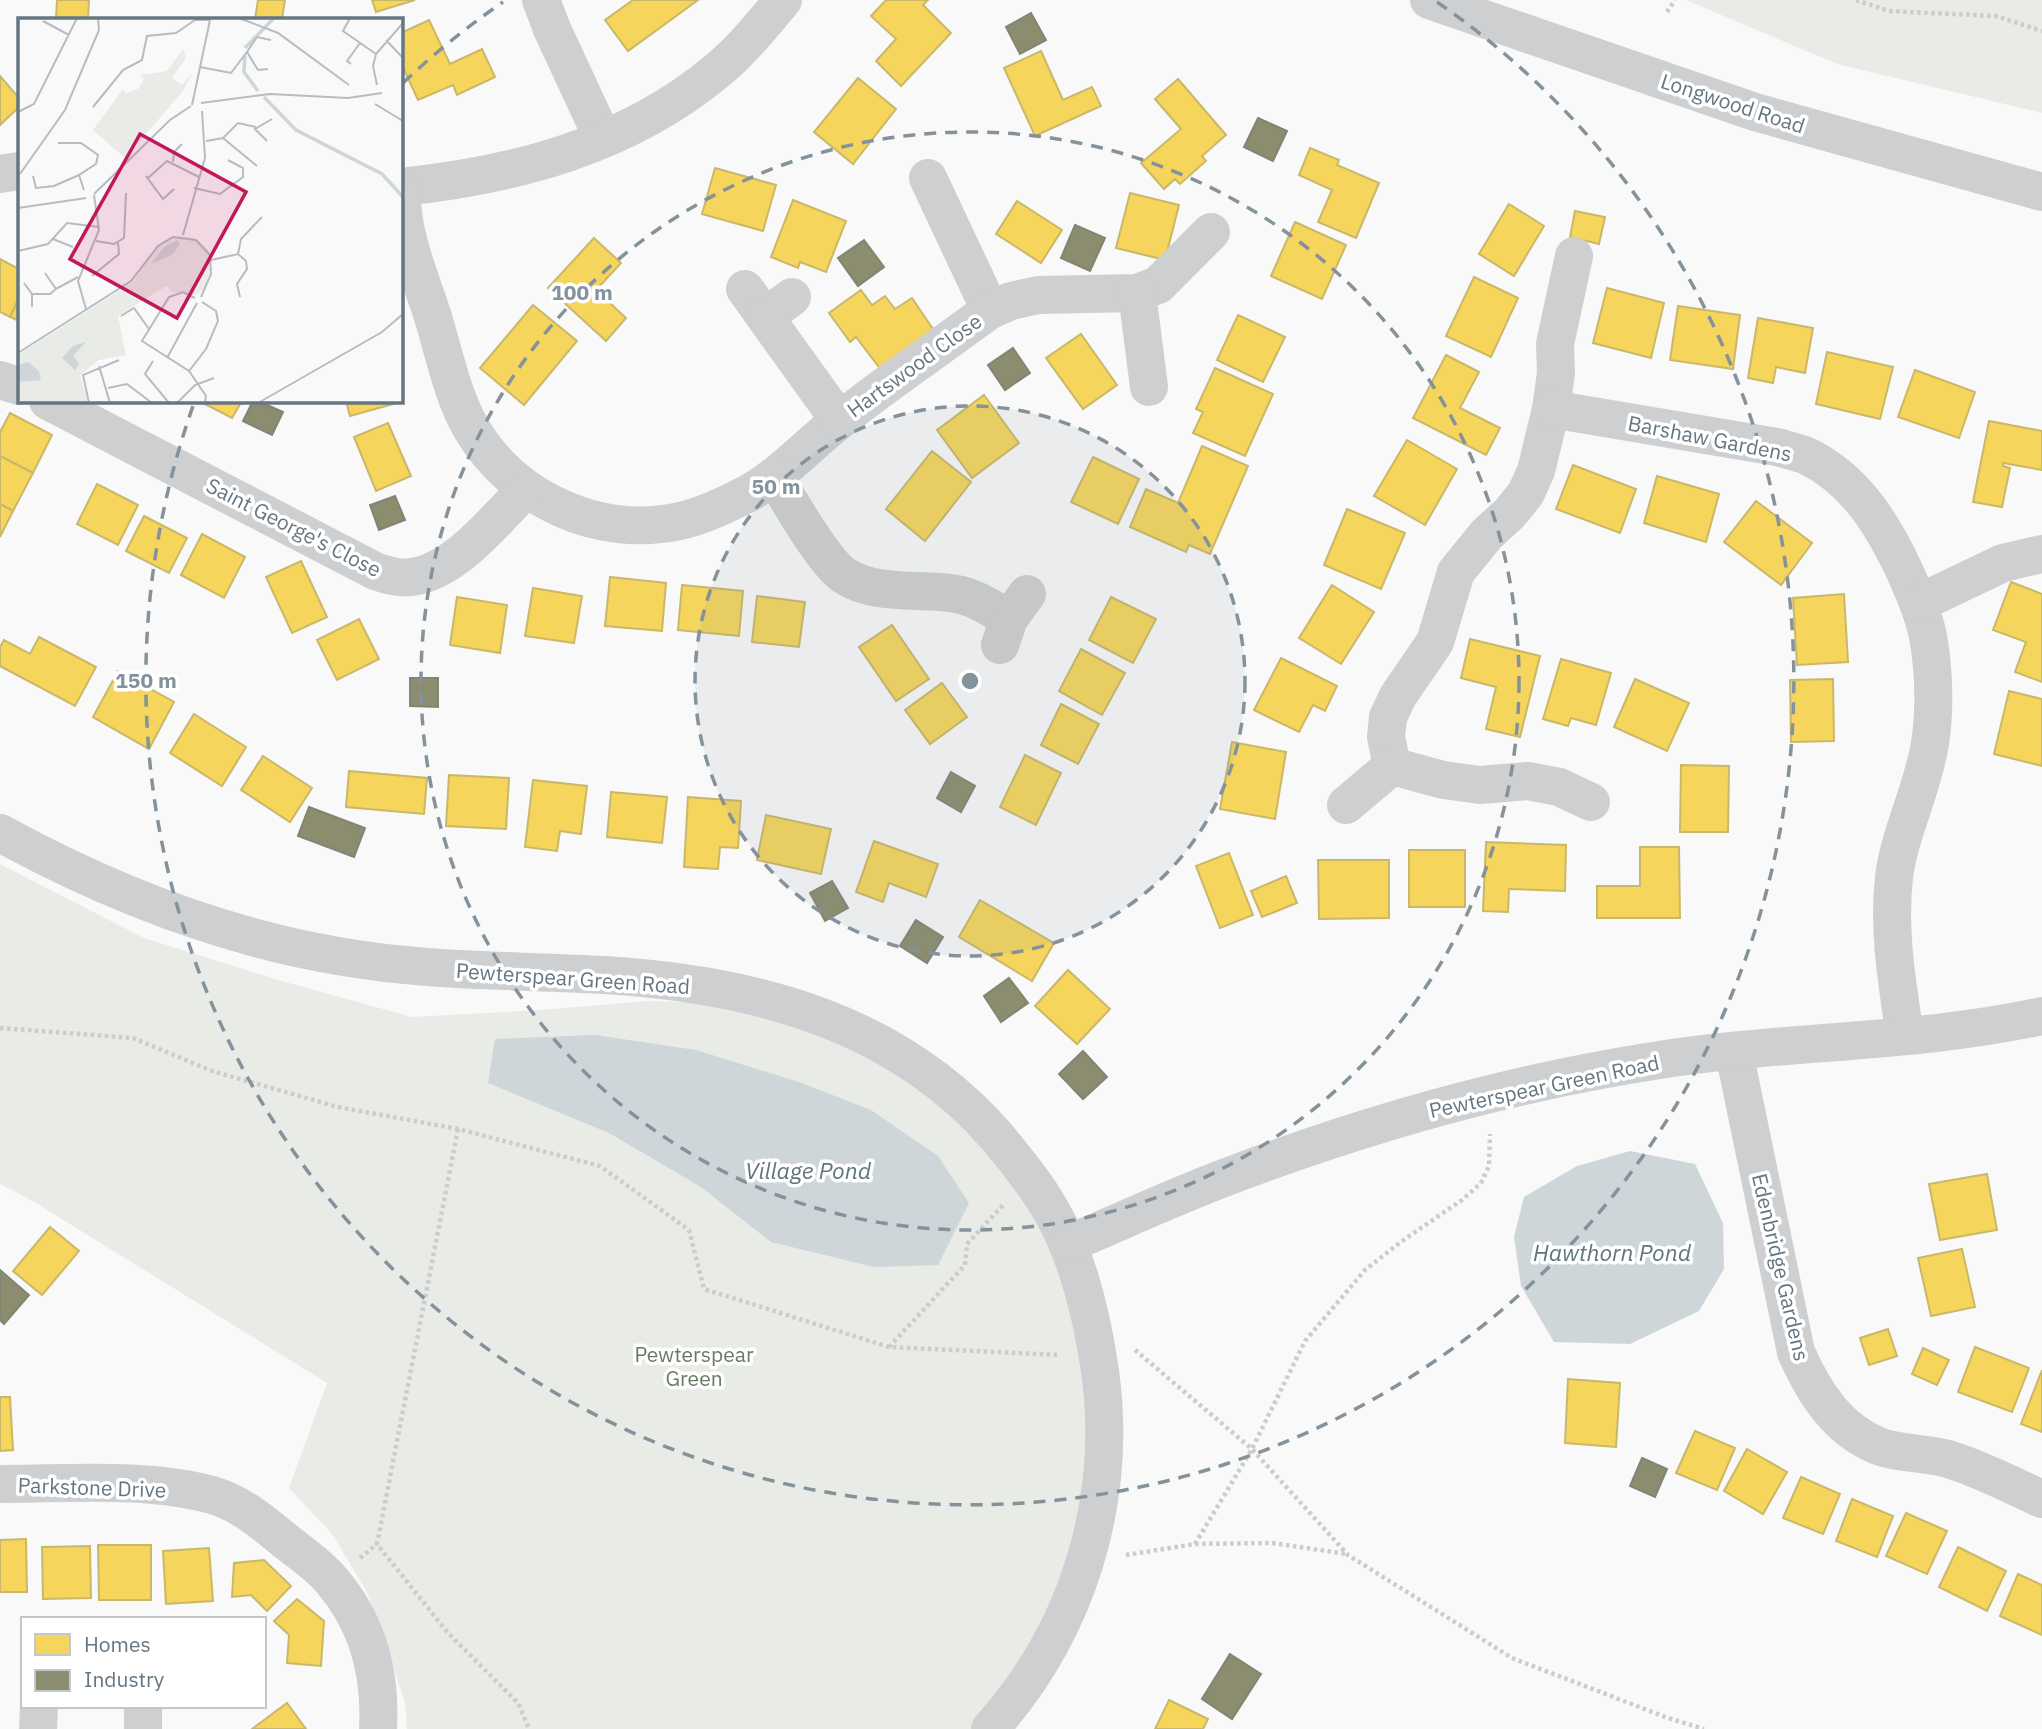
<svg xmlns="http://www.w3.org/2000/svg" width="2042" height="1729" font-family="'IBM Plex Sans',sans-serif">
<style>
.green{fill:#e8ebe6}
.water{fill:#ced6d9}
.homes{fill:#f6d55c;stroke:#cab868;stroke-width:2}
.industry{fill:#8c8c6e;stroke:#808574;stroke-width:2}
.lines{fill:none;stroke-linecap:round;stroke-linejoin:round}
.path{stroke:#cbcccd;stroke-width:4.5;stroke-dasharray:3.5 3.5;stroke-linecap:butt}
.minor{stroke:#cecfd0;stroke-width:38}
.ring{fill:none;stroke:#84929c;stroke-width:3.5;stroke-dasharray:12 9}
.labels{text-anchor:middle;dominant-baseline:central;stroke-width:7;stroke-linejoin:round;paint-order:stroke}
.street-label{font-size:21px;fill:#657683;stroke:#fff}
.park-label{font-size:21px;fill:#687a64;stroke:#fff}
.water-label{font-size:23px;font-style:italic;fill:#60757c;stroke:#fff}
.inset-river{fill:none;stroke:#ced6d9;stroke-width:3.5}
.inset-road{fill:none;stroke:#b5bdc3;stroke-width:2}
.view{fill:#c2185b;fill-opacity:0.15;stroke:#c2185b;stroke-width:3.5}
.inset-edge{fill:none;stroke:#657683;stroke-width:3.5}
.centre{fill:#84929c;stroke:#fff;stroke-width:3.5}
.ring-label{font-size:21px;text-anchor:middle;font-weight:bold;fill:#84929c;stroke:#fff;stroke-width:7;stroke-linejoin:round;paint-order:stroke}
</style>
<rect width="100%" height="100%" fill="#f9f9f9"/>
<!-- green -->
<g class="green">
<polygon points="1686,0 2042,0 2042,113 1837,64"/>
<polygon points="0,864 144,938 278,980 412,1017 541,1010 648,1001 772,1005 828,1024 1004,1150 1070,1243 1102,1518 1005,1729 407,1729 405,1702 368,1594 333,1535 289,1488 327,1383 31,1200 0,1184"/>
</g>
<!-- water -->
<g class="water">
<polygon points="595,1035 696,1050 799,1082 871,1110 938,1156 969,1203 938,1265 874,1267 771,1242 701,1187 609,1133 488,1083 495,1039"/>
<polygon points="1630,1151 1695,1164 1723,1223 1724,1269 1699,1311 1630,1344 1554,1342 1521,1286 1514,1237 1524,1197 1577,1166"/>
</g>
<!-- homes -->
<g class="homes">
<polygon points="57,0 89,0 88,19 56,19"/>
<polygon points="258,0 285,0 282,19 255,19"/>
<polygon points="372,0 415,0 376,12"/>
<polygon points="633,0 698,0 628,51 605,20"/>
<polygon points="886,0 928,0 923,5 951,33 901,86 876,61 896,39 871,16"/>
<polygon points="429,20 450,64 482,49 495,77 457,95 453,85 418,100 401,63 401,33"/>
<polygon points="1041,51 1063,100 1092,87 1101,106 1035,136 1004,68"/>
<polygon points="0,76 19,98 19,107 0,125"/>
<polygon points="858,78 896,109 853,164 814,132"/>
<polygon points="1178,79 1226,135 1202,156 1206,161 1180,184 1175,179 1164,189 1141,163 1181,129 1155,99"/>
<polygon points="1310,148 1339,160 1337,165 1379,183 1356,238 1318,222 1332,190 1299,175"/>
<polygon points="715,168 776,185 763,231 702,214"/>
<polygon points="1130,193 1179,205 1165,260 1116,248"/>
<polygon points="793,200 846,221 826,272 800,262 798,268 771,257"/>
<polygon points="1017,201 1062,230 1041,263 996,234"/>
<polygon points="1509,204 1544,226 1514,276 1479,254"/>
<polygon points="1575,211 1605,217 1599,244 1570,237"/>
<polygon points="1295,222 1346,245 1322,299 1271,276"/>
<polygon points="594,238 621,263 596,290 626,318 606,341 548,288"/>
<polygon points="0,259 19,269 19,298 10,317 0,312"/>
<polygon points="1474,277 1518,298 1491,357 1446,336"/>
<polygon points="1607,288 1664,303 1651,358 1593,343"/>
<polygon points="861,290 872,305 885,296 895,309 912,298 935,332 881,370 856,337 850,342 829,313"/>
<polygon points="19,298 19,321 10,317"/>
<polygon points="533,305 577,341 524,405 480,368"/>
<polygon points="1678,306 1740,315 1733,369 1670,360"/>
<polygon points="1238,315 1285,337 1263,382 1217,360"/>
<polygon points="1758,318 1813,328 1805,373 1776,367 1773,383 1748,378"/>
<polygon points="1081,334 1117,385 1083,409 1046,358"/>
<polygon points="1827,352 1893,367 1880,419 1816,404"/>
<polygon points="1446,355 1479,372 1460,408 1500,428 1486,455 1413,418"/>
<polygon points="1215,368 1273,394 1245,456 1193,433 1203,412 1196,409"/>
<polygon points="1915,370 1975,392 1959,438 1898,417"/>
<polygon points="984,395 1019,443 972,478 937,430"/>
<polygon points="199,401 242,401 232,418"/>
<polygon points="346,401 392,401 393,404 350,416"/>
<polygon points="10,413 52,435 33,473 0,456 0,432"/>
<polygon points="1989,421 2042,431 2042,470 2003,463 2003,466 2010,468 2002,507 1973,502"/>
<polygon points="388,423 411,476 376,491 354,437"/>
<polygon points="1407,440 1457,469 1425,525 1374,496"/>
<polygon points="1202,446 1248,466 1210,554 1189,545 1186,552 1130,527 1146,489 1178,503"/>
<polygon points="932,451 971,482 925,541 886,509"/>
<polygon points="0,456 33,473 13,511 0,504"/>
<polygon points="1093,457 1139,479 1118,524 1071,502"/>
<polygon points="1573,465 1636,489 1620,533 1556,509"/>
<polygon points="1657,476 1719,494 1706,542 1644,523"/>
<polygon points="97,484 138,505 118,545 77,524"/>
<polygon points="1756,501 1812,543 1781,585 1724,542"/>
<polygon points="0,504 13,511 0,537"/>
<polygon points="1347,509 1405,533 1381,589 1324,565"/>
<polygon points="144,516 187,538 169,573 126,551"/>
<polygon points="202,534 245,557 224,598 181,575"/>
<polygon points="301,561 327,617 292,633 266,577"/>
<polygon points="610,577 666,583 662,631 605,626"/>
<polygon points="2011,582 2042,594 2042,682 2015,672 2026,642 1993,630"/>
<polygon points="682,585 743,591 739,636 678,630"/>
<polygon points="1332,585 1374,612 1341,664 1299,638"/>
<polygon points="533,588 582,596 574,643 525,636"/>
<polygon points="1844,594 1848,662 1797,665 1793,598"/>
<polygon points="757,596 805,602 799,647 752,642"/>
<polygon points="457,597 507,605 500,653 450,645"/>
<polygon points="1111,597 1156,619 1133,663 1089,640"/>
<polygon points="359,619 379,659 337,680 317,640"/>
<polygon points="892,625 929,679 896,701 859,647"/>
<polygon points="39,637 96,667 75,706 0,666 0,647 4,640 30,654"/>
<polygon points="1470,639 1540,656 1520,737 1486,729 1496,687 1461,678"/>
<polygon points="1081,649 1125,673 1102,715 1059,691"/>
<polygon points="1281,658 1337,686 1325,711 1313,705 1299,732 1254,710"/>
<polygon points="1561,659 1611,673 1596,725 1571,718 1568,726 1543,719"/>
<polygon points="118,671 174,702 149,749 93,717"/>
<polygon points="1635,679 1689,703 1667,751 1614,727"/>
<polygon points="1833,679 1834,741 1791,742 1790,680"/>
<polygon points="942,683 967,717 930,744 905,710"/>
<polygon points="2009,691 2042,699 2042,766 1994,754"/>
<polygon points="1061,704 1099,724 1078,764 1041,745"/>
<polygon points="194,714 246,747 222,786 170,753"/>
<polygon points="1232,742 1286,752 1275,819 1220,809"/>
<polygon points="1025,755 1061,773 1036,825 1000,807"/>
<polygon points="263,756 312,788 290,822 241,790"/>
<polygon points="1681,765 1729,766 1728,832 1680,832"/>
<polygon points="349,771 427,778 424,814 346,807"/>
<polygon points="449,775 509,778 506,829 446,826"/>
<polygon points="533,780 587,786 581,834 560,831 557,851 525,847"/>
<polygon points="611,792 667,797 662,843 607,837"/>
<polygon points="688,797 741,801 738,848 720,847 718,869 684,867"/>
<polygon points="766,815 831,829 821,874 757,860"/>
<polygon points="874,841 938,864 926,897 889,883 883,902 856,892"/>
<polygon points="1486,842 1566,845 1565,891 1509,889 1508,912 1483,911"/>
<polygon points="1640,847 1679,847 1680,918 1597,918 1597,886 1640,886"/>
<rect x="1409" y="850" width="56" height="57"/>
<polygon points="1229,853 1253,915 1220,928 1196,866"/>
<polygon points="1318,860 1389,860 1389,918 1319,919"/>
<polygon points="1286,876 1297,903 1262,917 1251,891"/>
<polygon points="980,900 1054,943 1032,981 959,937"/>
<polygon points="1068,970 1110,1009 1077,1044 1035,1006"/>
<polygon points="1987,1174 1997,1230 1940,1240 1929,1184"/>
<polygon points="50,1227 79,1251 42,1295 13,1271"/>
<polygon points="1962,1249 1975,1307 1931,1316 1918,1258"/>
<polygon points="1888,1329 1897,1356 1869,1365 1860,1338"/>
<polygon points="1975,1347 2029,1368 2012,1412 1958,1392"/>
<polygon points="1923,1348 1949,1360 1937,1385 1912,1374"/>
<polygon points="2042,1370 2042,1432 2021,1424"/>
<polygon points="1568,1379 1620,1383 1616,1447 1565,1443"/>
<polygon points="0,1397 10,1397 13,1450 0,1451"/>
<polygon points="1695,1431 1735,1448 1717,1490 1676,1473"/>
<polygon points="1747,1449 1787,1472 1763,1514 1724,1491"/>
<polygon points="1801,1477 1840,1494 1823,1534 1783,1518"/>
<polygon points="1852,1499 1893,1516 1877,1557 1836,1541"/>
<polygon points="1906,1513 1947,1531 1927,1574 1886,1556"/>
<polygon points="26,1539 27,1592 0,1592 0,1540"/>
<polygon points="98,1545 151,1545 151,1600 99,1600"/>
<polygon points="90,1546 91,1598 43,1599 42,1547"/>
<polygon points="1958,1547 2006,1571 1987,1611 1939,1587"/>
<polygon points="209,1548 213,1601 166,1604 163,1551"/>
<polygon points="264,1560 291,1586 267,1611 251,1595 232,1597 234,1563"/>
<polygon points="2018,1574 2042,1585 2042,1635 2000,1616"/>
<polygon points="297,1599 324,1621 321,1666 287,1663 289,1635 274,1621"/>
<polygon points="1169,1700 1208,1719 1203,1729 1155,1729"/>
<polygon points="287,1703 306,1729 252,1729"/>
</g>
<!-- industry -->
<g class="industry">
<polygon points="1031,13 1046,40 1020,54 1006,27"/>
<polygon points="1258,118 1287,131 1273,161 1244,147"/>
<polygon points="1075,225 1105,238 1090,271 1061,258"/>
<polygon points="864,240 884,267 858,286 838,258"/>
<polygon points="1013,348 1030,373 1005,390 988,365"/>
<polygon points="253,401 258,401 283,412 272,435 243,421"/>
<polygon points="395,496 405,520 379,530 370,505"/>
<polygon points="410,678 438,678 438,707 410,706"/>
<polygon points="951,772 975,786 961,812 937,798"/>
<polygon points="309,807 365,828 354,857 298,836"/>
<polygon points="832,881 848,908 825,921 810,893"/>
<polygon points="916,920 943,937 927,963 900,946"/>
<polygon points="1009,978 1028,1003 1001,1022 984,996"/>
<polygon points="1083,1051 1107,1077 1083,1099 1059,1074"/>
<polygon points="0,1270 29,1295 4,1324 0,1320"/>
<polygon points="1642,1458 1667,1469 1655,1497 1630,1486"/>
<polygon points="1230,1654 1261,1674 1232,1719 1202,1699"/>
</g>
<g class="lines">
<!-- path -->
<g class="path">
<polyline points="1856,0 1889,11 1996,16 2042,31"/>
<polyline points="1667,12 1675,0"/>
<polyline points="0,1028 133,1038 212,1071 338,1107 458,1129 600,1166 689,1230 704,1289 889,1347 1060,1355"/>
<polyline points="458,1129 377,1544 448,1633 518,1703 529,1729"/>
<polyline points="889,1347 965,1265 967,1244 1004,1204"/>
<polyline points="1135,1350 1252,1449 1348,1555 1512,1658 1668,1718 1704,1729"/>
<polyline points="1195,1544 1252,1449 1305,1341 1365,1270 1402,1241 1462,1200 1481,1183 1489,1166 1490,1134"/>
<polyline points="1126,1555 1195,1544 1272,1543 1347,1554"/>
<polyline points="360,1558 377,1544"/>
</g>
<!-- minor -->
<g class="minor">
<polyline points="541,0 552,29 603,139"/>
<polyline points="1429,0 1755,112 2042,192"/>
<polyline points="0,174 19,171"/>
<polyline points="928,178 990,310"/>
<path d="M401,187c115,-12 226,-41 317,-117 24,-20 45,-46 65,-70"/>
<path d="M401,189c1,14 2,29 5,42 6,29 18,58 27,86 11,36 19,78 38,111 42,71 127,111 209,93 23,-5 48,-17 69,-28 34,-19 60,-49 91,-73 48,-38 100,-73 150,-110l21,-9 27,-6 99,-2 21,-8 53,-53"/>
<polyline points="1574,256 1555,344 1556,373 1551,409 1536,471 1526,493 1510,513 1487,534 1456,572 1435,642 1398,696 1388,717 1386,737 1392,766 1443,780 1480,785 1528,781 1559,787 1591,802"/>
<polyline points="745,289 765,317 792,297"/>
<polyline points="1137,293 1149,387"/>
<polyline points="765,317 839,420"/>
<polyline points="0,380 19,386"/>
<path d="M48,401l327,170c12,4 24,8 37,6 44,-6 84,-58 114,-88"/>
<path d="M1551,409l226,38c10,3 21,5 30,9 49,24 76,69 98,116 10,23 20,45 24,70 5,33 6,68 1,101 -7,46 -30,88 -36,134 -6,54 3,105 11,159"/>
<path d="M774,476c15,24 50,87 71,100 31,20 76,12 111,18 19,3 36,15 53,25"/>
<polyline points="1919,603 2003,563 2042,554"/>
<polyline points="1000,645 1009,619 1027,594"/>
<polyline points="1346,805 1392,766"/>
<path d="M0,833c104,57 221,103 338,123 89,16 177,14 266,19 149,9 293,46 394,163 18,22 37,45 51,69 29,48 43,109 51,164 18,130 -22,260 -110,358"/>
<path d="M1734,1052l62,300c18,41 43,81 88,96 21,6 43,5 64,11 33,10 63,26 94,40"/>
<path d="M1068,1244c52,-22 103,-46 156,-66 138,-53 283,-94 429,-117 129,-21 261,-17 389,-45"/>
<path d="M0,1484c66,0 148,-7 212,11 28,8 49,26 71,44 16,13 36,26 49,42 36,42 49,94 46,148"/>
<polyline points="143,1706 143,1729"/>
<polyline points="38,1729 39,1706"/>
</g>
</g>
<!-- distance rings -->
<circle cx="970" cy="681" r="275" fill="#84929c" fill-opacity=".12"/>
<g class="ring">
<circle cx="970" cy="681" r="275"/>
<circle cx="970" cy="681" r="549"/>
<path d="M403 83A824 824 0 0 1 503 2M1437 2A824 824 0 1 1 193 406"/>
</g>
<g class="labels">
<!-- street labels -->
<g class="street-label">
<text transform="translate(1733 103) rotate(18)">Longwood Road</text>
<text transform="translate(914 365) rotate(-36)">Hartswood Close</text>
<text transform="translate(1710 438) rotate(11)">Barshaw Gardens</text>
<text transform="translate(294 527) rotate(27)">Saint George's Close</text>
<text transform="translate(573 978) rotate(4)">Pewterspear Green Road</text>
<text transform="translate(1544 1086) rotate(-12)">Pewterspear Green Road</text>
<text transform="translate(1781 1267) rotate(77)">Edenbridge Gardens</text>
<text transform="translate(92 1487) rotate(2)">Parkstone Drive</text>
</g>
<!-- park labels -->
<g class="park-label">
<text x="694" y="1354">Pewterspear<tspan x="694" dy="24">Green</tspan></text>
</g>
<!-- water labels -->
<g class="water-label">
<text x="808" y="1170">Village Pond</text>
<text x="1612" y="1252">Hawthorn Pond</text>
</g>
</g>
<!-- overview -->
<g transform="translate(18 18)">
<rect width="385" height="385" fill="#f9f9f9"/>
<path d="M165,31l3,9 -14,20 10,7 11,-13 -10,19 -58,67 -32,-28 30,-41 3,4 12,-4 6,-10 -4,-4 27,-4zM157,218l17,2 15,11 5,12 -7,27 -9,7 -24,-3 -6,-6 -48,30 8,39 -27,5 -19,15 8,28h-70v-48l115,-73 25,-36z" fill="#e8ebe6"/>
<path d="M159,222l3,4 -7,10 -22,10 13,-17zM68,324l-13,14 6,8 -4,6 -13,-12 11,-12zM10,344l11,9 2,9 -23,2v-17z" fill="#ced6d9"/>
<path class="inset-river" d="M227,30l29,-30M227,38l-1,16 14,19M246,79l32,33 86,44 21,23"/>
<path class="inset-road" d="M221,0l39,15 71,52M332,0l-7,13 33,23M25,3l26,14M368,22l17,18M229,34l10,-15 14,3M333,46l-4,-3 13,-18M182,49l31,6 16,-21 11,18 10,-1M359,67l-4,-19 3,-12 27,-31M183,85l69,-9 78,4 34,-5M357,86l28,17M174,87l18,-85M75,89l30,-37 19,-10 5,-24 29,-3 19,-13h15M0,94l16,-8 43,-86M205,120l34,28M188,123l17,-3 15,-15 18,4M249,123l-12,-12 17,-10M40,125h23l17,12 -2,9 -17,11 5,15M155,144l1,-10 8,-8M2,156l45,-64 34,-80 -1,-12M15,158l3,12 18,-2 25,-11M128,158l17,23 11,-10M130,160l19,-17 32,16M176,170l26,6 23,-17v-9l-15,-8M76,176l76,-74 21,-14M0,190l68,-10M165,217l22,-77 -3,-47M35,221l20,8M78,223l18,3 10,-6 2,-45M0,233l30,-7 19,-21 32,4M220,236l3,-15 21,-22M193,242l27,-6 8,7 1,8 -10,15 3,13M27,255l11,16 22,-12M74,258l27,-22 -1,-11M6,265l8,11v13M15,276h17l6,-5M177,280l-12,-6 -14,5 -27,44 47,30 17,25 -1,7M68,291l-8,-28 21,-51 -5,-35M103,298l13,-8 15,21M0,335l113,-72 27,-35 15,-9 23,3 14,15 1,19 -10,23M149,340l30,-55M135,343l-8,13 24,29M81,348l11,37M171,353l17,-22 12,-28 -2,-10 -14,-9M90,370l19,-4 25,19M71,385l-6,-28 36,-15M159,385l18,-18 19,-7M240,385l124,-71 21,-18"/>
<path class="view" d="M122,116l106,58 -69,126 -107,-59z"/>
<rect width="385" height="385" class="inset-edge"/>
</g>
<circle cx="970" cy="681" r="10" class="centre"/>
<g class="ring-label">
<text x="582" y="300">100 m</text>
<text x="776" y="494">50 m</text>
<text x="146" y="688">150 m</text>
</g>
<!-- legend -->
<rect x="21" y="1617" width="245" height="91" fill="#ffffff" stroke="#c1c8cd" stroke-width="2"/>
<rect x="35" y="1634" width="35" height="21" fill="#f6d55c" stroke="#c1c8cd" stroke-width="2"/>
<text x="84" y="1652" font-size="21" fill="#657683">Homes</text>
<rect x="35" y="1670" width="35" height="21" fill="#8c8c6e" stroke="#c1c8cd" stroke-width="2"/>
<text x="84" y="1687" font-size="21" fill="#657683">Industry</text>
</svg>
